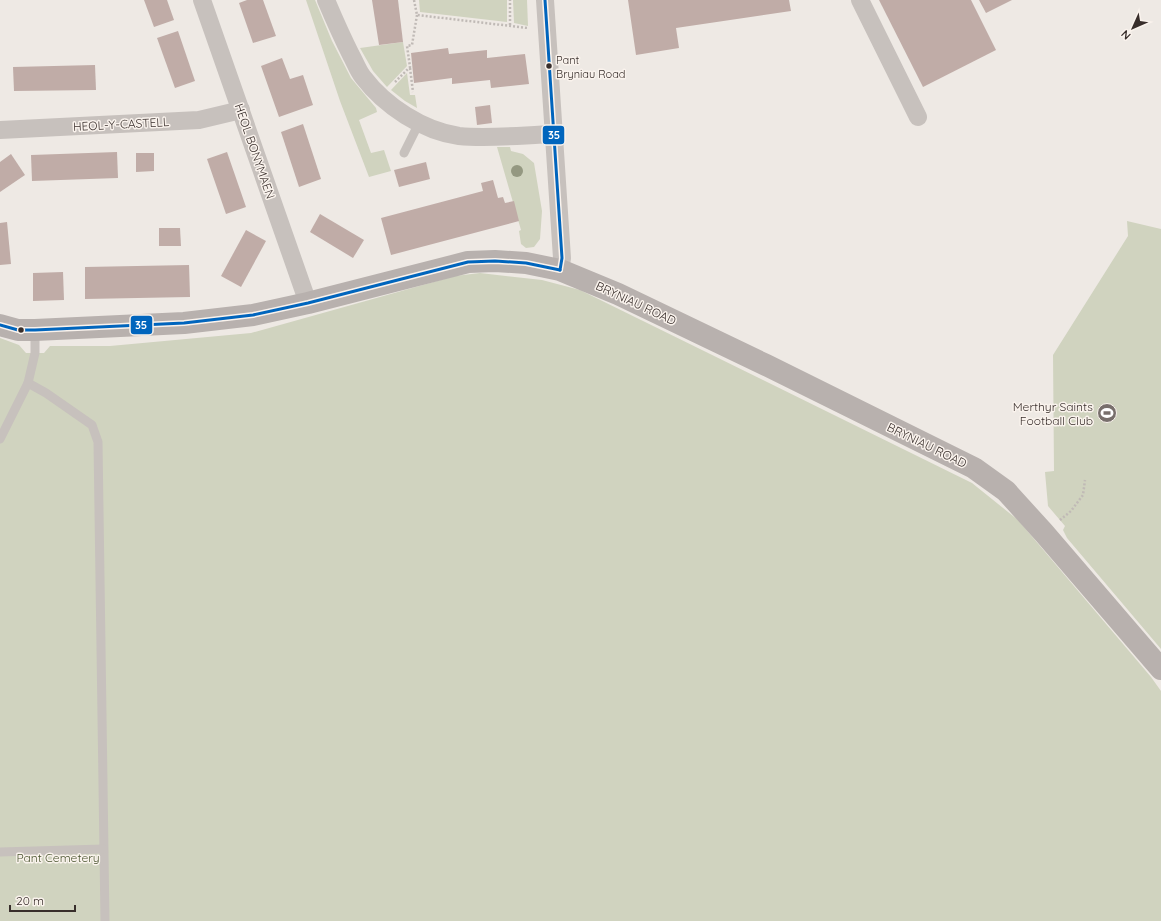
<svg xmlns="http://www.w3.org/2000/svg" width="1161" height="921" font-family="Quicksand,sans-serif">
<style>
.green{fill:#d0d3bf}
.building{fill:#c0aca7}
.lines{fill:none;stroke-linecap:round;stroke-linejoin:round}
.path{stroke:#c0bab6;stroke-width:2.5;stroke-dasharray:2 2;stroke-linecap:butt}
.lane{stroke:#c7c1bd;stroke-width:9}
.street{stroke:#c7c1bd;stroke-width:18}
.secondary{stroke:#b8b1ae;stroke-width:22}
.bus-1-casing{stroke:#faf3ed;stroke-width:6}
.bus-1{stroke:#0065bd;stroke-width:3}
.tree{fill:#949881}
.bus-dot{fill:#382e2b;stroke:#faf3ed;stroke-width:1.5}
.labels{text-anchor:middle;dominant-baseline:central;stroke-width:3;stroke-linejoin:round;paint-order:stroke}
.bus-label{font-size:11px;fill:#382e2b;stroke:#faf3ed;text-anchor:start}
.street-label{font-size:12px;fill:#382e2b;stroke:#faf3ed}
.poi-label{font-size:12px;fill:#382e2b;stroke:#faf3ed;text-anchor:end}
.park-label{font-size:12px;fill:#4a5530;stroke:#faf3ed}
.line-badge{stroke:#faf3ed;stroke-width:1.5}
.badge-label{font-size:11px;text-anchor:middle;font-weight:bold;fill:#fff}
</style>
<rect width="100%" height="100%" fill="#eee9e4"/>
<!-- green -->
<g class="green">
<polygon points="306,0 315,0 332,41 351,78 376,108 377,112 359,120 371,153 384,150 391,171 369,177 340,101"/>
<polygon points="419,0 507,0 507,22 420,12"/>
<polygon points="513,0 527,0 528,26 514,23"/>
<polygon points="403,42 407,66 387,87 373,71 360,48"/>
<polygon points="407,73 410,95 415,95 417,108 405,101 391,90"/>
<polygon points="497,147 510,147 511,151 523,154 534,163 542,211 540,239 534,247 526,248 521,244 519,231 521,230"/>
<polygon points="1127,221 1161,229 1161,649 1067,538 1063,530 1065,526 1048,506 1045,472 1054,471 1053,355 1128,236"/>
<polygon points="480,273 542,280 580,290 972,483 1018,520 1151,677 1161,691 1161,921 0,921 0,338 19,345 26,353 44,353 50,346 110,346 251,333 455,276"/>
</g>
<!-- building -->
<g class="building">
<polygon points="144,0 167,0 174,20 154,27"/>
<polygon points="247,0 263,0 276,36 253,43 239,3"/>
<polygon points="372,0 398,0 403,42 379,45"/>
<polygon points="628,0 789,0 791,11 676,28 679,48 636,55"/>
<polygon points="879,0 971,0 996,50 923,87"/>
<polygon points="979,0 1012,0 986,13"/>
<polygon points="178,31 195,81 175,88 157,38"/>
<polygon points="448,48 449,54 487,50 487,58 525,54 529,84 491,88 490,80 452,84 452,78 414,83 411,53"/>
<polygon points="282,58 290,79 303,75 313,105 279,117 261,66"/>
<polygon points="95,65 96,90 14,91 13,67"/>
<polygon points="490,105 492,123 477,125 475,107"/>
<polygon points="303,124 321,179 299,187 281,132"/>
<polygon points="117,152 118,178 32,181 31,155"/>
<polygon points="227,152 246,207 226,214 207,159"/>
<polygon points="136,153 154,153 154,171 136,172"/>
<polygon points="11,154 25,175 0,192 0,162"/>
<polygon points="426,162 430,179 399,187 394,170"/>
<polygon points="493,180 498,198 503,197 505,203 514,201 519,221 391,255 381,218 483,191 481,183"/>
<polygon points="320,214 364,240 353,258 310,232"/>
<polygon points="7,222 11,264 0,265 0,223"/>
<polygon points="159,228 180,228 181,246 159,246"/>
<polygon points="246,230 266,241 241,287 221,276"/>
<polygon points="189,265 190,297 85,299 85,267"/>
<polygon points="63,272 64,300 33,301 33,273"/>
</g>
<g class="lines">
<!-- path -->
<g class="path">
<polyline points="414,0 417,15 528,28"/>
<polyline points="510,25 510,0"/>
<polyline points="410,68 413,92"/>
<polyline points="395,82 410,67 407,46 412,45 417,15"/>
<polyline points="1060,520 1071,511 1083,495 1085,480"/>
</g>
<!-- lane -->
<g class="lane">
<polyline points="404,153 419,123"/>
<polyline points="28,383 46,393 92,425 98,442 105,921"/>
<polyline points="0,439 28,383 35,353 35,330"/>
<polyline points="0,852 103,849"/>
</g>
<!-- street -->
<g class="street">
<polyline points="202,0 308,303"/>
<path d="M326,0c8,19 16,37 25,55 4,7 7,16 12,22 22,29 60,54 96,59 31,3 64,-1 95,-2"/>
<polyline points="545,0 562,258 560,270"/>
<polyline points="860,0 918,117"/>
<polyline points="0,130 199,120 241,110"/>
</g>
<!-- secondary -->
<polyline class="secondary" points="0,325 18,330 35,330 184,323 253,315 308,303 468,262 495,261 526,263 560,270 618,294 766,365 974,468 1006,491 1044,533 1161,669"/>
<!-- bus-1 casing -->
<g class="bus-1-casing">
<g id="bus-1">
<polyline points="545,0 562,258 560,270"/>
<polyline points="0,325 18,330 35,330 184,323 253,315 308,303 468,262 495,261 526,263 560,270"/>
</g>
</g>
<!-- bus-1 -->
<use href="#bus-1" class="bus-1"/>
</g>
<!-- trees -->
<circle class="tree" cx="517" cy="171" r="6"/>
<!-- icons -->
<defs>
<g id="stadium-disc" transform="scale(1)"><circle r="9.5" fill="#786f6c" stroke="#faf3ed"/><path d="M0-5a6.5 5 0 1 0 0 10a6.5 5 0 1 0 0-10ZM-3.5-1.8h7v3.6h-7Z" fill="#fff"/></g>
</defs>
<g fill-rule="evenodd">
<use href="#stadium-disc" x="1107" y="413"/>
</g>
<!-- markers -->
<g class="bus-dot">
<circle cx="549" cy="66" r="3.5"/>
<circle cx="21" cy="330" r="3.5"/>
</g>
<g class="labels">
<!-- bus labels -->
<g class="bus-label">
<text x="556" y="60">Pant<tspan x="556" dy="14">Bryniau Road</tspan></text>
</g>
<!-- street labels -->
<g class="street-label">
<text transform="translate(121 124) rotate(-3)">HEOL-Y-CASTELL</text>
<text transform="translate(255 151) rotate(71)">HEOL BONYMAEN</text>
<text transform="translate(636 303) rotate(25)">BRYNIAU ROAD</text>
<text transform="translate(927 445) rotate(26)">BRYNIAU ROAD</text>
</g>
<!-- poi labels -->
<g class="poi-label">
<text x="1093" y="406">Merthyr Saints<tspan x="1093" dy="14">Football Club</tspan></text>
</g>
<!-- park labels -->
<g class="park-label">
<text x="58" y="857">Pant Cemetery</text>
</g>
</g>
<g class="line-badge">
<rect x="542" y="125" width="23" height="20" rx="4" fill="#0065bd"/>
<rect x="130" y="315" width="23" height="20" rx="4" fill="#0065bd"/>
</g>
<g class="badge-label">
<text x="554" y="139">35</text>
<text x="141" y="329">35</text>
</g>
<!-- north arrow -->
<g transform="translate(1133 28) rotate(225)" stroke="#faf3ed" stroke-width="3" paint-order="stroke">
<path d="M0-3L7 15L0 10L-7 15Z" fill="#382e2b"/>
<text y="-6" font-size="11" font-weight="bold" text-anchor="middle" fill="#382e2b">N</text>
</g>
<!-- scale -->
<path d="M10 905v6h65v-6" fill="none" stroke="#382e2b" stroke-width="2"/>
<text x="16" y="905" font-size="12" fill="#382e2b" stroke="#faf3ed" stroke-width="3" paint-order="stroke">20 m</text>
</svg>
